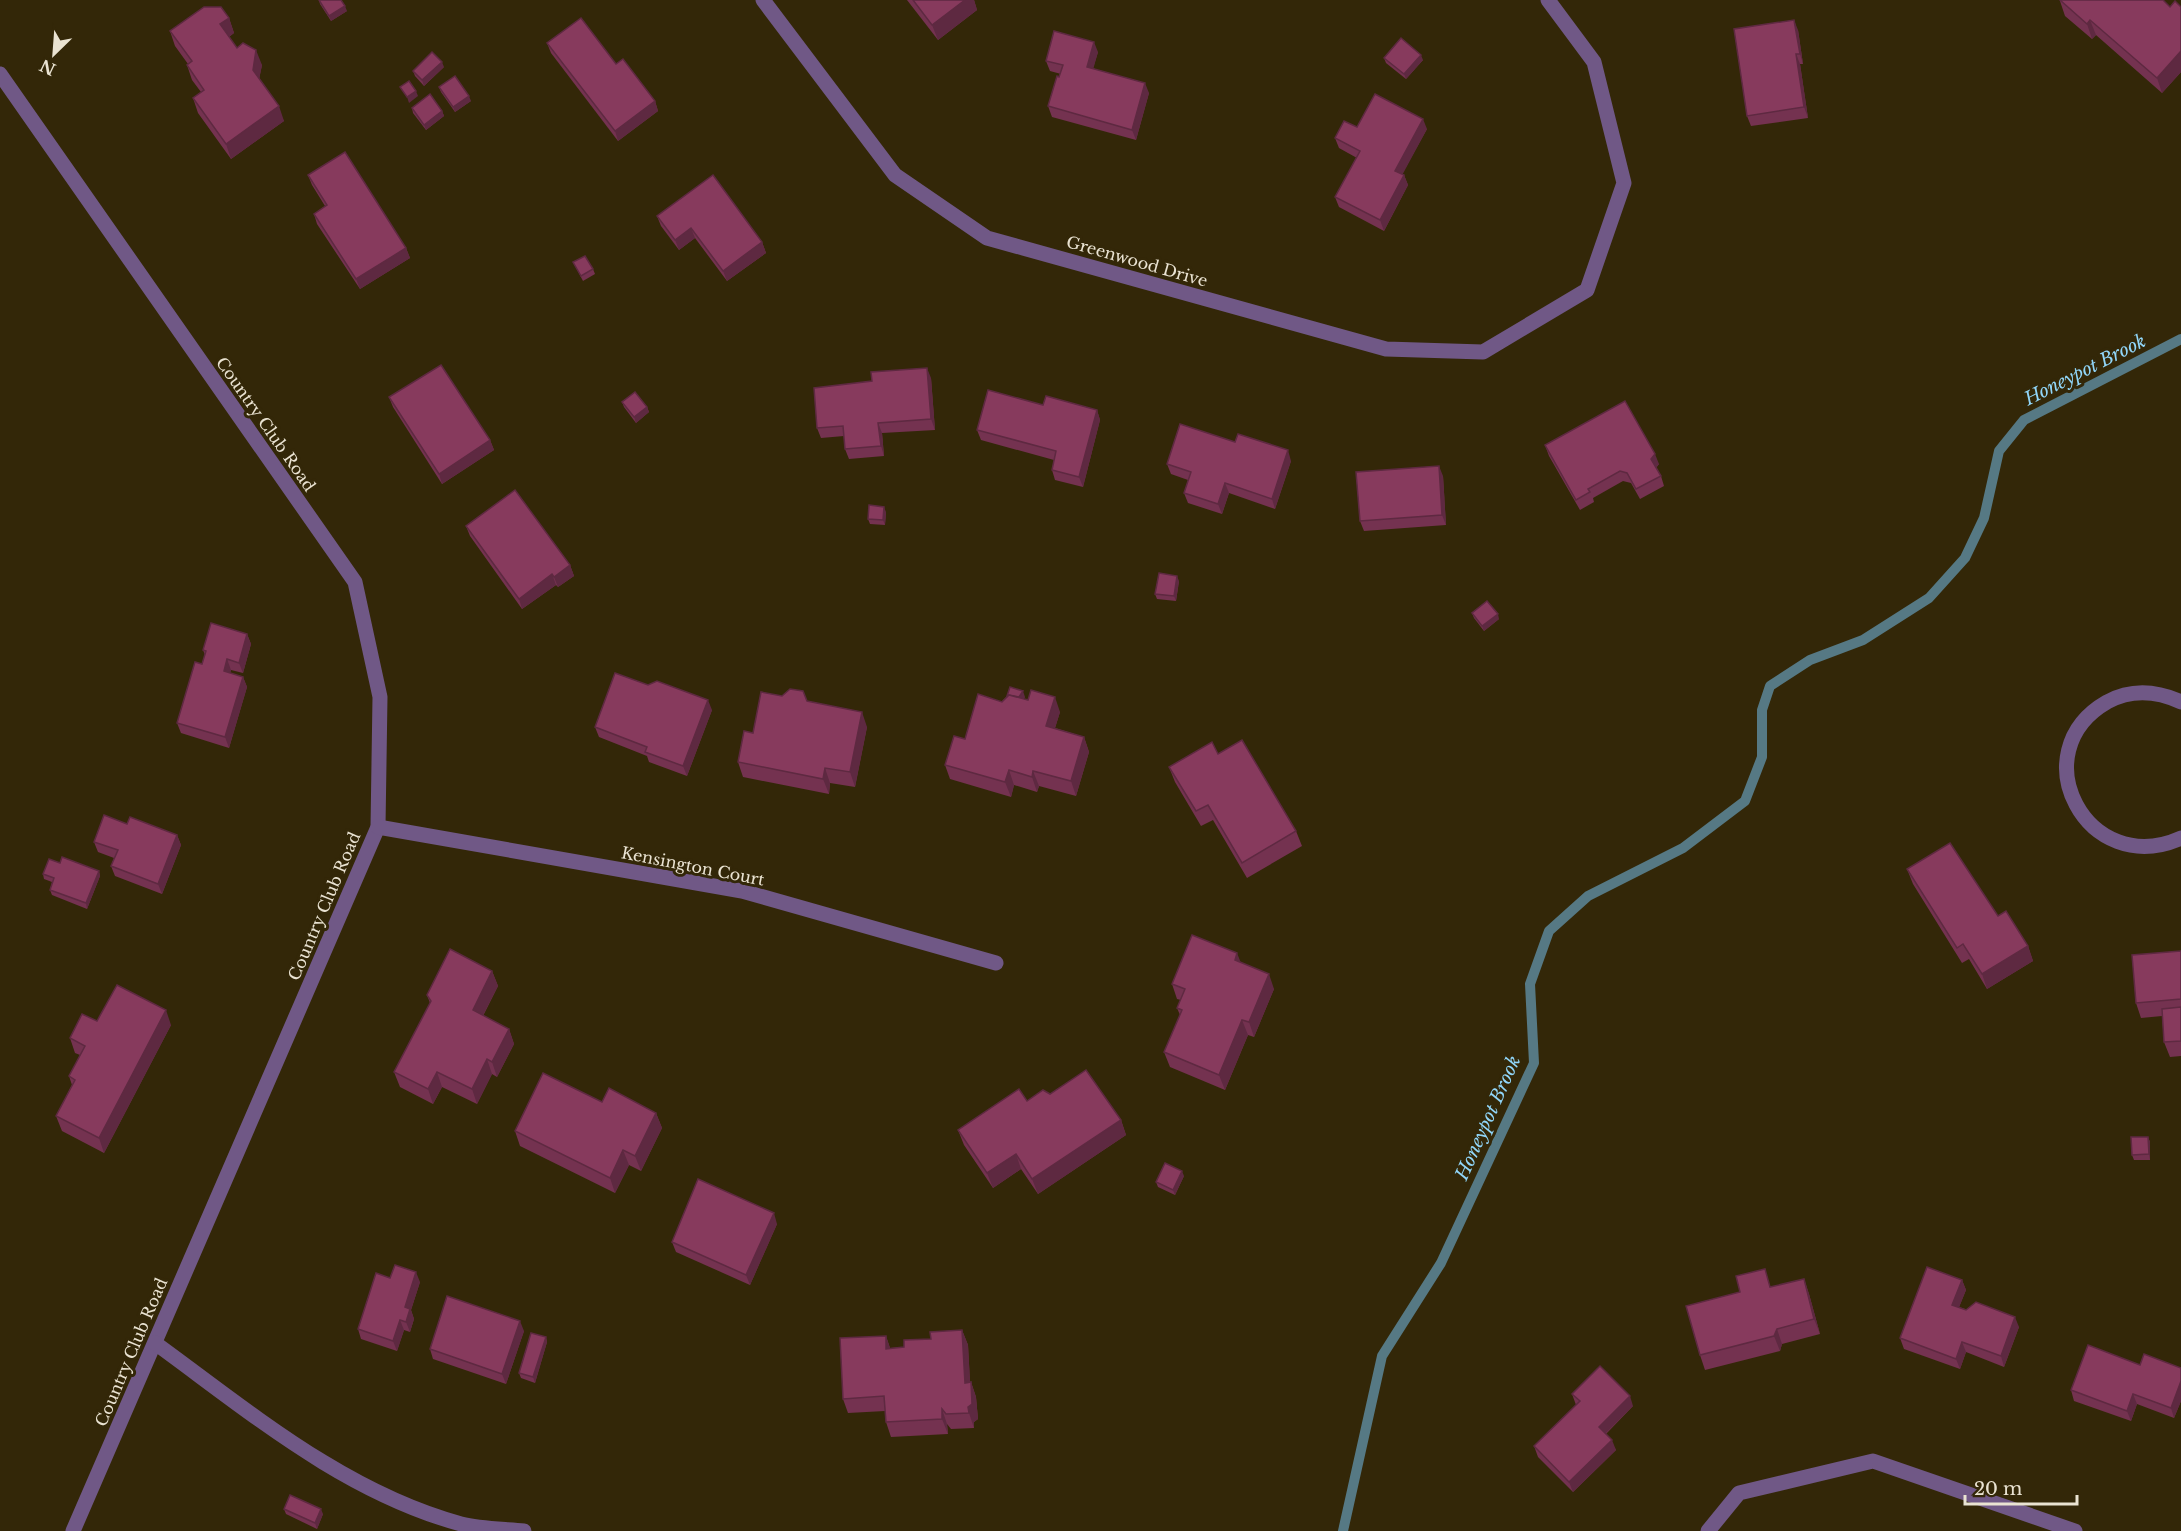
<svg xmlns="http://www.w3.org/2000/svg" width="2181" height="1531" font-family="'Libre Baskerville',serif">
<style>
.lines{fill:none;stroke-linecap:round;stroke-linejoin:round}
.stream{stroke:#567984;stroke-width:10}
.minor{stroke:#705886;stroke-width:15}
.wall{fill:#743250}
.shaded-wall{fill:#5e2941}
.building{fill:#873a5d;stroke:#5e2941;stroke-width:1.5}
.labels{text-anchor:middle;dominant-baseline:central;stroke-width:6;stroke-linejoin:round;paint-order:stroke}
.street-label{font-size:16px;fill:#eae3d2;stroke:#332708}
.water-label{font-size:18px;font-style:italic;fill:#91d6f9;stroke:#332708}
</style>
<rect width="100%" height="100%" fill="#332708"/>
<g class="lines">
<!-- stream -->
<polyline class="stream" points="1343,1531 1382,1356 1441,1263 1534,1063 1530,984 1549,931 1588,896 1683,848 1745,801 1762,757 1762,710 1770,686 1810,660 1863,640 1929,598 1965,558 1984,518 1999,451 2024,420 2181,339"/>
<!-- minor -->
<g class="minor">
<polyline points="763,0 895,175 987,238 1386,349 1483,352 1587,290 1624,183 1594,62 1548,0"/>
<polyline points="0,74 355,582 380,697 378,827 73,1531"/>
<path d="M2181,702c-24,-11 -50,-13 -74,0 -87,50 -20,178 74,136"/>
<polyline points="378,827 742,891 996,963"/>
<path d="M155,1343c95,69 189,149 306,181 19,5 43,5 63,7"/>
<polyline points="1708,1531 1739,1493 1873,1461 2075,1531"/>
</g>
</g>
<!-- wall -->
<g class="wall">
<polygon points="319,0 347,11 331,21 320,4"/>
<polygon points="907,0 974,0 977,10 938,40"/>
<polygon points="2060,1 2181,7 2181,72 2162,93 2096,35 2092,39 2065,16"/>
<polygon points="229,18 234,33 229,37 237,48 262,65 259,79 284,121 231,159 198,113 193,98 201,92 192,80 187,65 188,64 175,46 170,31"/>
<polygon points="1798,30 1803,64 1800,64 1808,118 1751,126 1747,116"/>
<polygon points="547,43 616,64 655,101 658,111 618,141 551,53"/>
<polygon points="1098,52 1093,68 1149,93 1136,140 1052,117 1048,106 1061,74 1050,71 1046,61"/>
<polygon points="1384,58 1423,60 1406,79 1386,63"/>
<polygon points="444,67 424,86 415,76 413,71"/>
<polygon points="439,87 471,101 455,112 441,92"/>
<polygon points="412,108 442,111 444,116 426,130 413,113"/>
<polygon points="1357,127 1427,129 1402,174 1404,175 1408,185 1384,231 1339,207 1335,197 1357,158 1339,148 1335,138"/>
<polygon points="308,175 406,248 410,258 360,289 317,224 314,214 325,206 312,185"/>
<polygon points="657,216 762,242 766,253 727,281 695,238 679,250 661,226"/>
<polygon points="573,262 593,269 595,274 583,281"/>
<polygon points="931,378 935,430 882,433 884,456 849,459 845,449 844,436 821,438 817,428"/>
<polygon points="389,397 490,440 494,450 442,484 393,407"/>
<polygon points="622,402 647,407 649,412 636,423 624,407"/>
<polygon points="1043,405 1097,410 1100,420 1083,487 1055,480 1052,470 1054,460 981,440 977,430"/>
<polygon points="1545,445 1659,464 1656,468 1661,476 1664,486 1640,499 1631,483 1623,481 1593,498 1594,502 1580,510 1549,456"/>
<polygon points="1291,461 1275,509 1229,493 1222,514 1188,503 1184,493 1188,480 1171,474 1167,464"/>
<polygon points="1443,476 1446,525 1364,531 1360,521"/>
<polygon points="886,512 885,525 870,524 868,519"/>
<polygon points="466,526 570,565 574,576 558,587 556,585 522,609 470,536"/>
<polygon points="1179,581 1176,601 1157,599 1155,594"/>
<polygon points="1472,613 1499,619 1484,631 1474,618"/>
<polygon points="247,634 251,644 243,673 231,670 230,673 243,677 247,687 229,748 181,733 177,723 202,664 205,655 203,650"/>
<polygon points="1007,696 1025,697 1023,699 1060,712 1055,728 1084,737 1089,752 1076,796 1039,786 1037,792 1014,785 1011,797 950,779 945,765 965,739"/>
<polygon points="807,701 867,727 855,787 830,783 829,794 743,777 738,762 753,733"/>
<polygon points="712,710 687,776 649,762 647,756 599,737 595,727"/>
<polygon points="1218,754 1296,831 1302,846 1247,878 1213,820 1201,826 1175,782 1169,767"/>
<polygon points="127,824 177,835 181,845 162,894 115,876 111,866 114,858 98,852 94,842"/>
<polygon points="60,863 99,871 100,876 87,909 52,895 50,890 52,882 44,879 43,874"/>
<polygon points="1907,869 1998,916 2028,946 2033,961 1987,989 1969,959 1962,963 1913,884"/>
<polygon points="2181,951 2181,1056 2170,1057 2164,1042 2162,1016 2141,1018 2136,1003"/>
<polygon points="1241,962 1274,989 1254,1037 1248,1035 1225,1090 1170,1067 1164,1052 1180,1015 1177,1008 1181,1000 1177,999 1172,984"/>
<polygon points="492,971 498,986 483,1016 509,1029 514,1044 497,1077 492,1074 477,1104 442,1087 433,1104 400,1087 394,1072 430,1003 427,995"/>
<polygon points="97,1021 171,1025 104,1153 62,1131 56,1116 72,1085 69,1076 80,1055 75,1053 70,1038"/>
<polygon points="1050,1094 1121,1120 1126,1135 1038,1194 1021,1169 993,1188 964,1145 958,1130 1027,1101"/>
<polygon points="602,1102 656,1113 662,1128 641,1171 629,1165 615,1193 520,1146 515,1131"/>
<polygon points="2148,1137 2150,1142 2150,1160 2134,1160 2132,1155"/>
<polygon points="1184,1176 1175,1195 1158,1187 1156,1182"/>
<polygon points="777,1224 750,1285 676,1252 672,1242"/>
<polygon points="390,1278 420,1282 411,1310 414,1319 410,1332 404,1330 397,1351 361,1339 358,1329"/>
<polygon points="1804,1279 1809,1294 1820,1334 1782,1344 1780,1351 1705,1370 1700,1355 1771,1287"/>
<polygon points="1962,1280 1966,1290 1959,1307 2019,1327 2004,1367 1966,1352 1960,1369 1904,1349 1900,1338"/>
<polygon points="962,1330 968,1345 970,1383 971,1382 976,1397 978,1419 974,1422 974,1428 951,1429 947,1424 948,1434 891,1437 886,1422 885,1411 848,1413 843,1399 886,1336 890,1348 904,1347"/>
<polygon points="524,1331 506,1384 433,1359 430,1349"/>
<polygon points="546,1337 547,1342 535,1383 521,1378 519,1373"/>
<polygon points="2140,1365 2181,1368 2181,1401 2174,1418 2137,1404 2131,1421 2074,1401 2071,1390"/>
<polygon points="1572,1394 1633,1406 1606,1434 1616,1450 1573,1492 1538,1457 1534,1446 1576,1405"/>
<polygon points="284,1509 323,1514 317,1529 286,1514"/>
</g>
<!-- shaded-wall -->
<g class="shaded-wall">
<polygon points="965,0 974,0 977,10 938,40 932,25"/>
<polygon points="345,6 347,11 331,21 329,16"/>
<polygon points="229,18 234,33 226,39 220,24"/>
<polygon points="1794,20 1798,30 1803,64 1800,54"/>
<polygon points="2090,20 2096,35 2092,39 2087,24"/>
<polygon points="1094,42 1098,52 1091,77 1087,67"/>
<polygon points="256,50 262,65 258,85 253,70"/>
<polygon points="2181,51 2181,72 2162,93 2157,78"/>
<polygon points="1796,54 1800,64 1808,118 1804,107"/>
<polygon points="1421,55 1423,60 1406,79 1404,74"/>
<polygon points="442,62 444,67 424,86 422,80"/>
<polygon points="1145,83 1149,93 1136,140 1132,130"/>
<polygon points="416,91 418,96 409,103 407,97"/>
<polygon points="469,96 471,101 455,112 453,107"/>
<polygon points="655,101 658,111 618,141 615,131"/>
<polygon points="279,106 284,121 231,159 226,144"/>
<polygon points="442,111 444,116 426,130 424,125"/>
<polygon points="1423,119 1427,129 1399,181 1395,171"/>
<polygon points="1404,175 1408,185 1384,231 1380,220"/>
<polygon points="691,228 695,238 679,250 675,240"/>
<polygon points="762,242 766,253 727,281 723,271"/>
<polygon points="406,248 410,258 360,289 356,279"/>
<polygon points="927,368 931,378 935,430 931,419"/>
<polygon points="647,407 649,412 636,423 634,417"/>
<polygon points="1097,410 1100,420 1083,487 1079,477"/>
<polygon points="878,423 882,433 884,456 881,446"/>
<polygon points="490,440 494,450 442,484 439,474"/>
<polygon points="1288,450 1291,461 1275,509 1272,499"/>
<polygon points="1655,454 1659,464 1655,469 1651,459"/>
<polygon points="1439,466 1443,476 1446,525 1442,515"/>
<polygon points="1225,483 1229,493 1222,514 1218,504"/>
<polygon points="884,507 886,512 885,525 883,520"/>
<polygon points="570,565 574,576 558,587 554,577"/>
<polygon points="552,574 556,585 522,609 519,599"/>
<polygon points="1177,576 1179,581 1176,601 1174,596"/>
<polygon points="1498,614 1499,619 1484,631 1482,626"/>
<polygon points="247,634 251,644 243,673 239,663"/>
<polygon points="227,659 231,670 227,682 224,671"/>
<polygon points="243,677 247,687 229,748 225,737"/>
<polygon points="1023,691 1025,697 1020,704 1018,699"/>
<polygon points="1055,697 1060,712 1051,741 1046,726"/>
<polygon points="708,700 712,710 687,776 683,766"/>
<polygon points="862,712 867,727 855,787 850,772"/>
<polygon points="1084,737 1089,752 1076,796 1071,781"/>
<polygon points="825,768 830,783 829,794 823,779"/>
<polygon points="1009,770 1014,785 1011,797 1005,782"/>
<polygon points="1033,771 1039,786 1037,792 1032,777"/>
<polygon points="177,835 181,845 162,894 158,884"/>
<polygon points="99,871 100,876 87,909 86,903"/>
<polygon points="2028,946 2033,961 1987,989 1982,974"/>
<polygon points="1237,953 1243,968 1235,960"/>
<polygon points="492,971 498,986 478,1025 473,1010"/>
<polygon points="1269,974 1274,989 1254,1037 1249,1022"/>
<polygon points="166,1010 171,1025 104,1153 99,1138"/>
<polygon points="1242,1020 1248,1035 1225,1090 1219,1075"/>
<polygon points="509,1029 514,1044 497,1077 492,1062"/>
<polygon points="487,1059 492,1074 477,1104 472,1089"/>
<polygon points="437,1072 442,1087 433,1104 428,1089"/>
<polygon points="656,1113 662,1128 641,1171 635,1156"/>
<polygon points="1121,1120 1126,1135 1038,1194 1032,1179"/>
<polygon points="2148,1137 2150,1142 2150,1160 2149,1154"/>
<polygon points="623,1150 629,1165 615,1193 610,1178"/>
<polygon points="1016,1154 1021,1169 993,1188 987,1173"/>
<polygon points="1182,1171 1184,1176 1175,1195 1173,1190"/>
<polygon points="774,1213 777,1224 750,1285 746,1275"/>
<polygon points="416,1272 420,1282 411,1310 414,1319 410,1332 406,1322 405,1307"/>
<polygon points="1804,1279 1809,1294 1820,1334 1814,1319"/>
<polygon points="1962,1280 1966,1290 1956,1315 1952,1305"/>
<polygon points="2015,1317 2019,1327 2004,1367 2001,1356"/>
<polygon points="400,1320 404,1330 397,1351 393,1341"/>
<polygon points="520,1321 524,1331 506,1384 502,1374"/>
<polygon points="1777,1329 1782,1344 1780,1351 1774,1336"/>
<polygon points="962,1330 968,1345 971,1398 965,1383"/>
<polygon points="886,1336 891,1351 886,1349"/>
<polygon points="546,1337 547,1342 535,1383 533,1377"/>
<polygon points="1962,1342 1966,1352 1960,1369 1956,1359"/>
<polygon points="2181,1381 2181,1401 2174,1418 2171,1408"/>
<polygon points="971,1382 976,1397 978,1419 974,1422 974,1428 969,1413 968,1407"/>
<polygon points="2133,1394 2137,1404 2131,1421 2127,1411"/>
<polygon points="1630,1396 1633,1406 1602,1437 1599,1427"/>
<polygon points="942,1409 947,1424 948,1434 942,1419"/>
<polygon points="1612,1440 1616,1450 1573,1492 1569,1482"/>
<polygon points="321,1509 323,1514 317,1529 315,1523"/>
</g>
<!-- building -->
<g class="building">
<polygon points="319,0 341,0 345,6 329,16"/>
<polygon points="913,0 965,0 932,25"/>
<polygon points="2060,0 2163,0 2170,7 2175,1 2181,7 2181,51 2157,78 2090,20 2087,24"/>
<polygon points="204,7 221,7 229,18 220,24 237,48 243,43 256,50 253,70 279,106 226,144 193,98 204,90 187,65 192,61 170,31"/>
<polygon points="581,18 616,64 623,59 655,101 615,131 547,43"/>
<polygon points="1794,20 1800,54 1796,54 1804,107 1747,116 1734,29"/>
<polygon points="1054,31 1094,42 1087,67 1145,83 1132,130 1048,106 1057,76 1059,77 1063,65 1046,61"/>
<polygon points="1401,38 1421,55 1404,74 1384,58"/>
<polygon points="432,52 442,62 422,80 413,71"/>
<polygon points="455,76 469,96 453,107 439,87"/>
<polygon points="409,81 416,91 407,97 400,87"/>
<polygon points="430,94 442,111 424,125 412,108"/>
<polygon points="1375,94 1423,119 1395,171 1404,175 1380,220 1335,197 1360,151 1335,138 1344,121 1357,127"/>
<polygon points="345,152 406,248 356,279 314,214 327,205 308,175"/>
<polygon points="713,175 762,242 723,271 691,228 675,240 657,216"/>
<polygon points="585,256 593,269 581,276 573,262"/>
<polygon points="441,365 490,440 439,474 389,397"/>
<polygon points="927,368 931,419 878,423 881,446 845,449 843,426 817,428 814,388 872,381 871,372"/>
<polygon points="988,390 1043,405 1046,396 1097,410 1079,477 1052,470 1056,451 977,430"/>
<polygon points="635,392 647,407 634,417 622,402"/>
<polygon points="1625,401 1655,454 1651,459 1661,476 1636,489 1627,473 1620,471 1588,489 1590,492 1576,500 1545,445"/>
<polygon points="1180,424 1235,442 1238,434 1288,450 1272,499 1225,483 1218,504 1184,493 1191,472 1167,464"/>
<polygon points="1439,466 1442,515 1360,521 1356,472"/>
<polygon points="515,490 570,565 554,577 552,574 519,599 466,526"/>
<polygon points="869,505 884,507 883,520 868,519"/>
<polygon points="1159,573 1177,576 1174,596 1155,594"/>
<polygon points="1487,601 1498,614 1482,626 1472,613"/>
<polygon points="211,623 247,634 239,663 227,659 224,671 243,677 225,737 177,723 195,662 202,664 206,651 203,650"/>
<polygon points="615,673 648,685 657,681 708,700 683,766 645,752 647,747 595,727"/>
<polygon points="1010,687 1023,691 1019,697 1009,695 1007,696"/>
<polygon points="790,689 803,691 807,701 862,712 850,772 825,768 823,779 738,762 744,731 753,733 761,692 782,696"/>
<polygon points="1031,690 1055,697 1046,726 1084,737 1071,781 1033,771 1032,777 1009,770 1005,782 945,765 954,736 965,739 978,694 1002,702 1009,695 1028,700"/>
<polygon points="1242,740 1296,831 1242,863 1208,805 1196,811 1169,767 1212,742 1218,754"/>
<polygon points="104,815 127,824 130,817 177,835 158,884 111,866 118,850 94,842"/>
<polygon points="1950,843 1998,916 2006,911 2028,946 1982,974 1963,944 1957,948 1907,869"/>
<polygon points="62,857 99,871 86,903 50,890 54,878 43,874 49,859 60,863"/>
<polygon points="1192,935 1237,953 1235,960 1269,974 1249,1022 1242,1020 1219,1075 1164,1052 1182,1010 1177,1008 1185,989 1172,984"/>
<polygon points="450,949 492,971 473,1010 509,1029 492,1062 487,1059 472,1089 437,1072 428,1089 394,1072 431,1001 427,995"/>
<polygon points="2181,951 2181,999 2136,1003 2132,955"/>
<polygon points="117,985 166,1010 99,1138 56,1116 75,1080 69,1076 85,1046 70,1038 82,1014 97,1021"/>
<polygon points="2181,1007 2181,1041 2164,1042 2162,1009"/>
<polygon points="1086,1070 1121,1120 1032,1179 1016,1154 987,1173 958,1130 1019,1089 1027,1101 1043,1090 1050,1094"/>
<polygon points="543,1073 602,1102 609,1088 656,1113 635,1156 623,1150 610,1178 515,1131"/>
<polygon points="2131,1137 2148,1137 2149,1154 2132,1155"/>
<polygon points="1165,1163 1182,1171 1173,1190 1156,1182"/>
<polygon points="698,1179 774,1213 746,1275 672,1242"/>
<polygon points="395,1265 416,1272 405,1307 410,1309 406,1322 400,1320 393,1341 358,1329 376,1273 390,1278"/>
<polygon points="1927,1267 1962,1280 1952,1305 1966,1310 1976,1302 2015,1317 2001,1356 1962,1342 1956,1359 1900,1338"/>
<polygon points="1765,1269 1770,1287 1804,1279 1814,1319 1777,1329 1774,1336 1700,1355 1686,1306 1740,1292 1736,1276"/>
<polygon points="447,1296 520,1321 502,1374 430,1349"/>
<polygon points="962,1330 965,1383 971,1382 972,1404 968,1407 969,1413 946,1414 942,1409 942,1419 886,1422 884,1396 843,1399 840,1338 886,1336 886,1349 904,1347 904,1340 931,1339 930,1332"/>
<polygon points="531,1333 546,1337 533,1377 519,1373"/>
<polygon points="2088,1345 2140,1365 2144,1354 2181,1368 2181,1381 2171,1408 2133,1394 2127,1411 2071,1390"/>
<polygon points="1600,1366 1630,1396 1599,1427 1612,1440 1569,1482 1534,1446 1580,1401 1572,1394"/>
<polygon points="290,1495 321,1509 315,1523 284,1509"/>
</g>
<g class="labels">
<!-- street labels -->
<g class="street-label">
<text transform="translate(1137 261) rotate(16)">Greenwood Drive</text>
<text transform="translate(266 424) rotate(55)">Country Club Road</text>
<text transform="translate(693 866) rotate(11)">Kensington Court</text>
<text transform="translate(324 906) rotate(-67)">Country Club Road</text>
<text transform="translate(131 1352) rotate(-67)">Country Club Road</text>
</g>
<!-- water labels -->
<g class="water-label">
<text transform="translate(2085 370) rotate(-27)">Honeypot Brook</text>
<text transform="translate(1488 1118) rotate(-66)">Honeypot Brook</text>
</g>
</g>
<!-- north arrow -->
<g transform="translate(54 54) rotate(205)" stroke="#332708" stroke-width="4.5" paint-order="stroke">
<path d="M0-4.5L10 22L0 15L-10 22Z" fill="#eae3d2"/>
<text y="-9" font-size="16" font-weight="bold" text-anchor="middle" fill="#eae3d2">N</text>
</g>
<!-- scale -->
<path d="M1965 1495v9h112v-9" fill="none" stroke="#eae3d2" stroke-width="3"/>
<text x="1974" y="1495" font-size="18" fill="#eae3d2" stroke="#332708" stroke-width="4.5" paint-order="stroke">20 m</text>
</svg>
